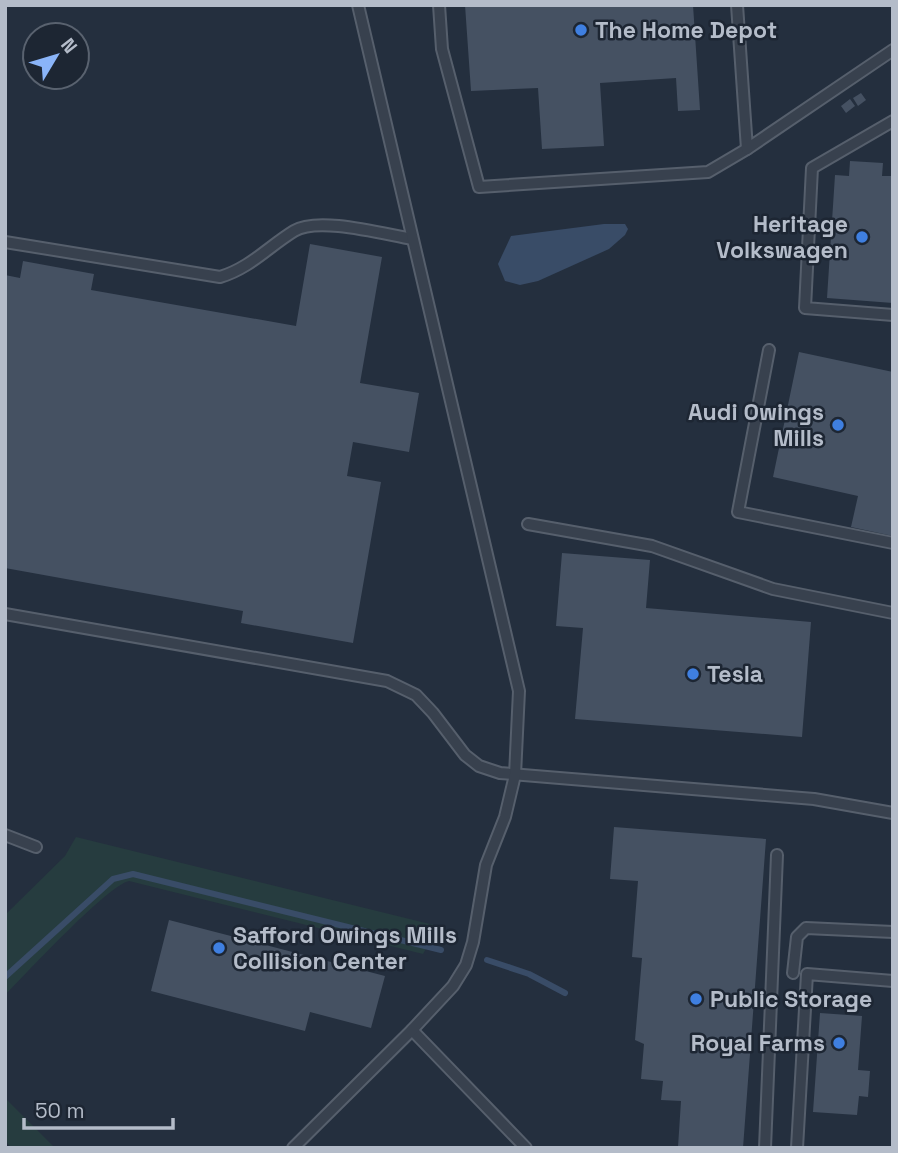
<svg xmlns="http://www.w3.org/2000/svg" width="898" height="1153" font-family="'Space Grotesk',sans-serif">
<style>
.green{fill:#263c3f}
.water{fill:#394c67}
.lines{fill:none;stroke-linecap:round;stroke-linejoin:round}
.stream{stroke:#394c67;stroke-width:6}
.building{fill:#455162}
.lane-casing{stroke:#565f6c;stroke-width:14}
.lane{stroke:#38414e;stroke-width:10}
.shop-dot{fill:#3f7fe0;stroke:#1d2633;stroke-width:2.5}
.labels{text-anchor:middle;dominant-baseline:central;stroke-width:5;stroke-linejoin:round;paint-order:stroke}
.poi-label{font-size:23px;font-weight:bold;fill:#b4bcc9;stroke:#1d2633;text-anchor:start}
</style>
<rect width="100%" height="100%" fill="#242f3e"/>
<!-- green -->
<g class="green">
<path d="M76,837l358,88 -3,15 -8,14 -294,-73c-22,5 -102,92 -124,114v-80l60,-59z"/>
<polygon points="5,1098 55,1148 11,1148 5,1140"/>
</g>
<!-- water -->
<polygon class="water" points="604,224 625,224 628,229 625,235 609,249 538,281 520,285 505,281 498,264 511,236"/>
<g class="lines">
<!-- stream -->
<g class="stream">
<polyline points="487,960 529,974 565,993"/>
<polyline points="5,977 113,879 133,874 441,950"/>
</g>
</g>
<!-- building -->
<g class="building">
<polygon points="465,5 693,5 700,110 678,111 676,78 600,83 604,146 542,149 538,88 471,91"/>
<polygon points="861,93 866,100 858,106 853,98"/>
<polygon points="850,99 855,106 846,113 841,106"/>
<polygon points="850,161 883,163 882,176 893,176 893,303 827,298 835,175 849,176"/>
<polygon points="310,244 382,257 360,383 419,393 409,452 353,442 347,476 381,482 353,643 241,623 243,611 5,568 5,275 20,278 23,261 94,274 91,290 296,326"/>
<polygon points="799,352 893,372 893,536 851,527 858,496 773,477"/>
<polygon points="562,553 650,560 646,608 811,622 802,737 575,719 583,628 556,626"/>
<polygon points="614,827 766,839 743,1148 678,1147 681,1101 661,1100 663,1081 641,1079 644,1044 635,1040 642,958 632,957 638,881 610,879"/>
<polygon points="169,920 385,976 371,1028 310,1012 305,1031 151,991"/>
<polygon points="820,1013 862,1016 858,1070 870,1071 868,1097 859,1096 857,1115 813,1112"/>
</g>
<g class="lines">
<!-- lane casing -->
<g class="lane-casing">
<g id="lane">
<polyline points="439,5 442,49 479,187 708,172 747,149"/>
<polyline points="737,5 747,149 893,50"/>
<polyline points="893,121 812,168 805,308 893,315"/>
<path d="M5,242l215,35c30,-9 48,-30 74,-46 24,-15 89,3 118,8"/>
<polyline points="769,350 738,512 893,543"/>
<polyline points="528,524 652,546 773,589 893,613"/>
<polyline points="5,614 387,681 416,695 433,713 465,755 479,766 500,773 814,799 893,813"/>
<polyline points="5,835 36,847"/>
<polyline points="793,973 797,937 806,928 893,932"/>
<polyline points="412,1030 526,1148"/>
<polyline points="293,1148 412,1030 453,986 466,965 473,942 486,865 505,817 515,775 519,691 358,5"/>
<polyline points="765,1148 777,855"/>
<polyline points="797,1148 807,974 893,981"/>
</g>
</g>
<!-- lane -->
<use href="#lane" class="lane"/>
</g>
<!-- markers -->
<g class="shop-dot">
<circle cx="581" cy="30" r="7"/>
<circle cx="862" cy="237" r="7"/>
<circle cx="838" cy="425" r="7"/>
<circle cx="693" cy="674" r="7"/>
<circle cx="219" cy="948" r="7"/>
<circle cx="696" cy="999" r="7"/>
<circle cx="839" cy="1043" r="7"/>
</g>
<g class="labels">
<!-- poi labels -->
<g class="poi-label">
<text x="595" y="30">The Home Depot</text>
<text x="848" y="224" text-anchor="end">Heritage<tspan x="848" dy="26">Volkswagen</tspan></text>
<text x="824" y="412" text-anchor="end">Audi Owings<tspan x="824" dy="26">Mills</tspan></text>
<text x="707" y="674">Tesla</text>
<text x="233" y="935">Safford Owings Mills<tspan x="233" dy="26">Collision Center</tspan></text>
<text x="710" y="999">Public Storage</text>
<text x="825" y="1043" text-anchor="end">Royal Farms</text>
</g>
</g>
<!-- border -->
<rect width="898" height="1153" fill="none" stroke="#b4bcc9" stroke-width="14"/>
<!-- north arrow -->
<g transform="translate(56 56) rotate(52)"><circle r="33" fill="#1d2633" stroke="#59626f" stroke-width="2"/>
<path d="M0-5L12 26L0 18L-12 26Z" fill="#8ab4f8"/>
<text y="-10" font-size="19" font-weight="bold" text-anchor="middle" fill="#b4bcc9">N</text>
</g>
<!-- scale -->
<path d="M24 1118v10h149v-10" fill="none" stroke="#b4bcc9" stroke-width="3.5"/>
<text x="35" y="1118" font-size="21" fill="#b4bcc9" stroke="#1d2633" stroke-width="5" paint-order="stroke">50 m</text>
</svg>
